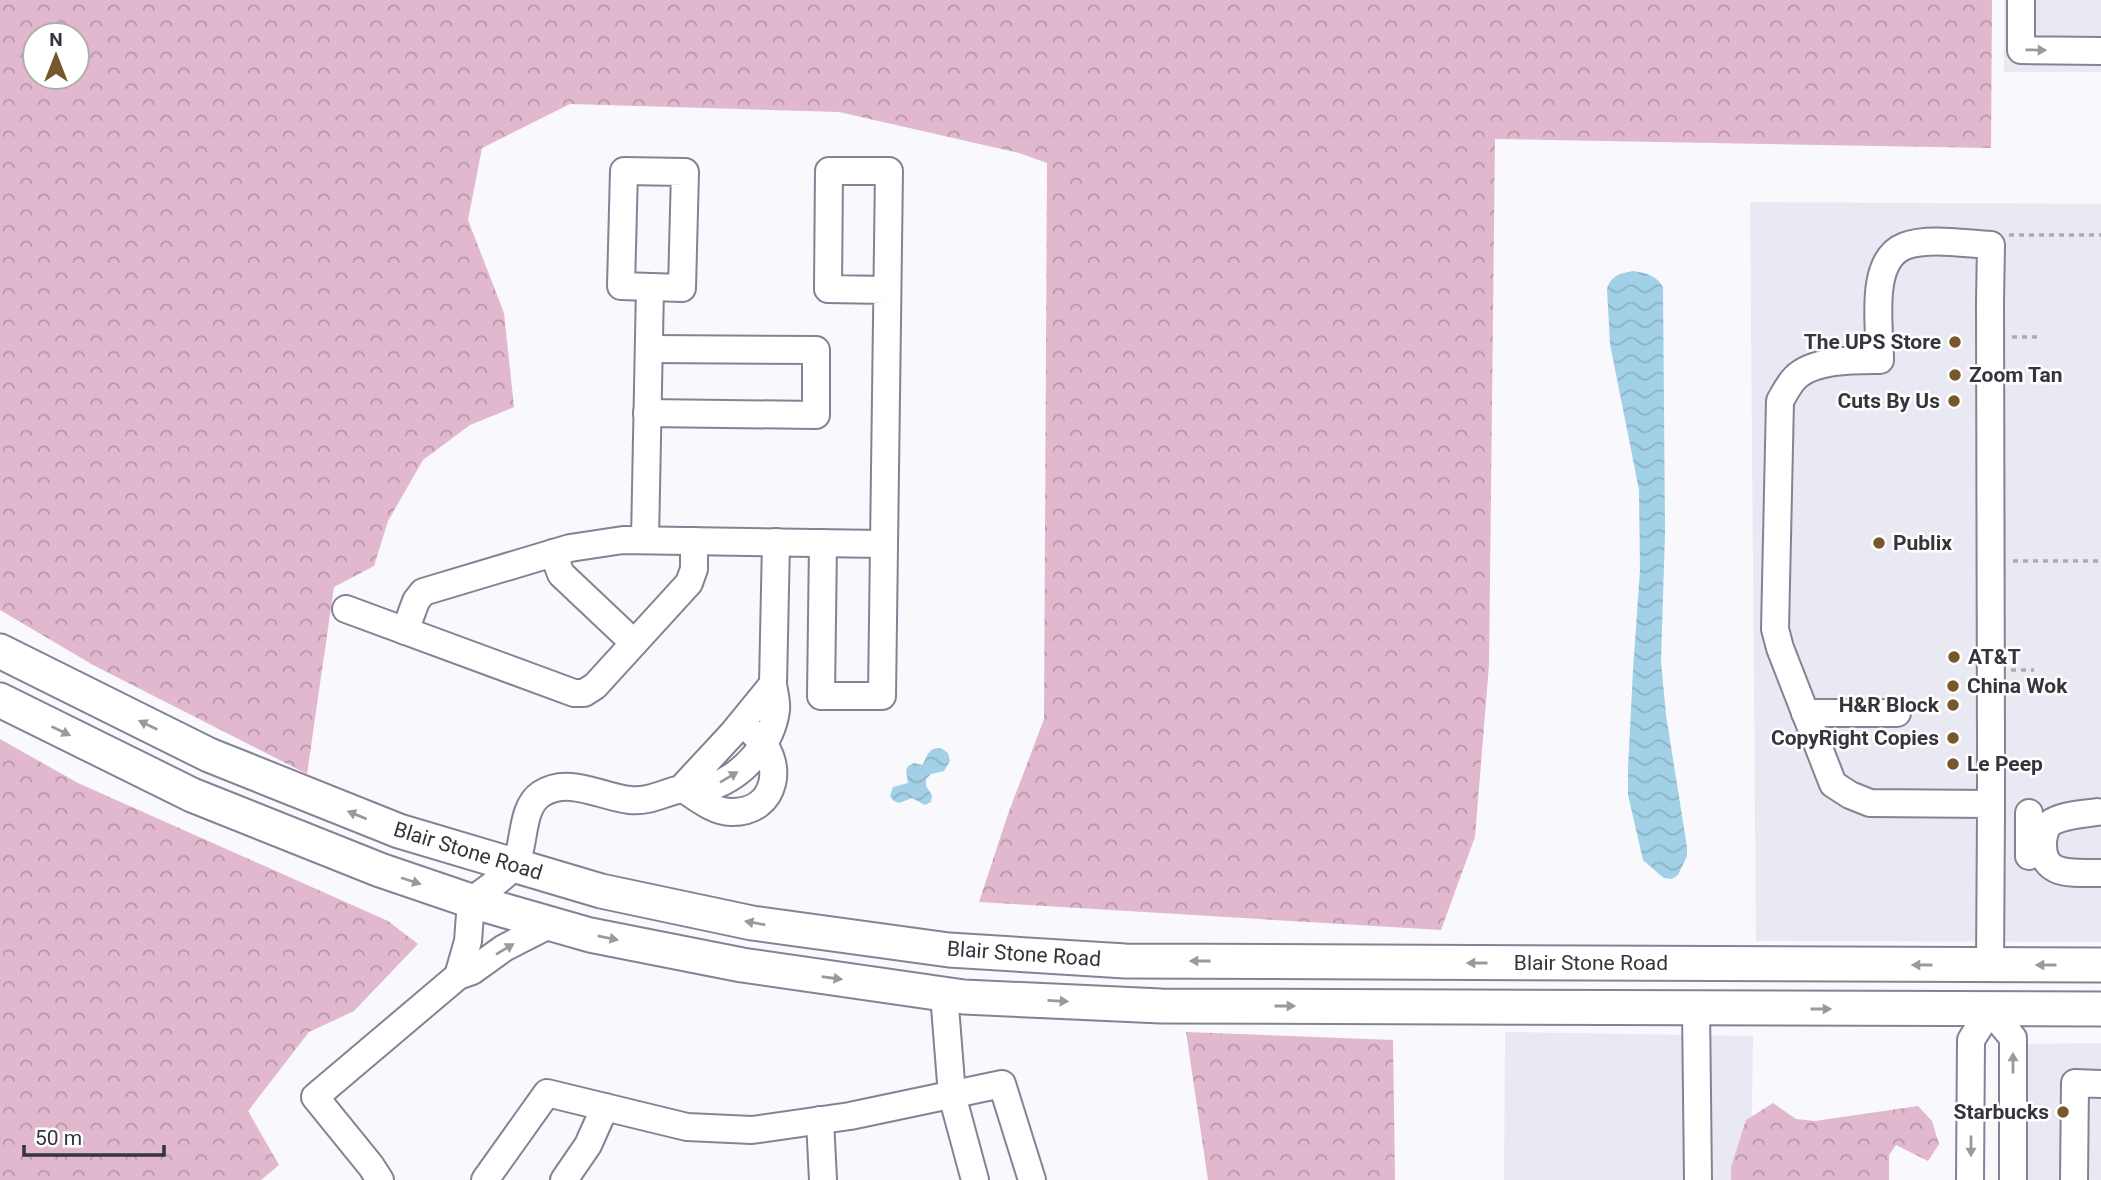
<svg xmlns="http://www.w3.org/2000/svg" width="2101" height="1180" font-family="Roboto,sans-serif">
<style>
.built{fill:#e9e9f4}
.forest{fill:url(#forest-crowns);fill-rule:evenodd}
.water{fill:url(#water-waves)}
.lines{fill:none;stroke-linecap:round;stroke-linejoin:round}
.minor-casing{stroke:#838395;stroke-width:30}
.major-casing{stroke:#838395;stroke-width:37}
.path{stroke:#ababb2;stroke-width:3.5;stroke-dasharray:5 5;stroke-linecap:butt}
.minor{stroke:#fff;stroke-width:26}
.major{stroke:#fff;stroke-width:33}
.oneway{fill:#9a9a9e}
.poi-dot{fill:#77582d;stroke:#fff;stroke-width:2.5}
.labels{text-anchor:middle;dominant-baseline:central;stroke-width:5;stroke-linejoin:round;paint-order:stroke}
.poi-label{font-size:21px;font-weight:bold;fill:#35353d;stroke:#fff;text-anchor:end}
.street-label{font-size:21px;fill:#35353d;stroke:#fff}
</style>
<defs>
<pattern id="forest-crowns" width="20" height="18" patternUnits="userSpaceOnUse" patternTransform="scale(1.75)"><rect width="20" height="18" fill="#e2b8ce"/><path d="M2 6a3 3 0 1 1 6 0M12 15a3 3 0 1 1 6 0" fill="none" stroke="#b896a8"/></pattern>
<pattern id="water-waves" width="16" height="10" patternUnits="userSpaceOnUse" patternTransform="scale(1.75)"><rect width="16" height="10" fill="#a2d0e6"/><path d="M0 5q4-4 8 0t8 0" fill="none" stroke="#8cb3c6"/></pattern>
</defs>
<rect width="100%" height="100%" fill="#f8f8fd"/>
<!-- built -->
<g class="built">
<rect x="2004" y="0" width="97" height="72"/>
<polygon points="1750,202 2101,204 2101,942 1756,941"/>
<polygon points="1505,1032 1753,1036 1751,1180 1504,1180"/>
<polygon points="2101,1043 2101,1180 2025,1180 2024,1044"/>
</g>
<!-- forest -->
<g class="forest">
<path d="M0,0h1992l-1,148 -496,-9 -6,526 -14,172 -34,93 -462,-28 29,-88 36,-95 3,-556 -28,-10 -180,-41 -269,-8 -88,44 -14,72 36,93 10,94 -44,18 -47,35 -35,61 -14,45 -40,21 -27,187 -214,-109 -93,-55zM35,35h42v42h-42z"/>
<polygon points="0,739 78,783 388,921 418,944 354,1011 309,1032 248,1111 279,1165 261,1180 0,1180"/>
<polygon points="1186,1032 1393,1040 1395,1180 1208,1180"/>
<polygon points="1773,1103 1796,1119 1815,1121 1918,1106 1932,1121 1939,1144 1928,1161 1896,1145 1889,1155 1889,1180 1731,1180 1731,1167 1746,1120"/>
</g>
<!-- water -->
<g class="water">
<path d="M1633,271c13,2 23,4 30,16l2,245 -4,129 5,54 21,132v9l-9,19 -6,4 -8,-1 -5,-4 -16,-14 -15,-65v-27l5,-98 7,-100 -1,-80 -29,-146 -3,-55c4,-14 13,-15 26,-18z"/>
<path d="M941,748l7,5 2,8 -6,10 -13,3 -5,5v7l6,9 -1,7 -6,3 -13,-7 -13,5 -5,-2 -4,-5 3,-9 15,-4 -2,-13 2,-4 6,-3 8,2c6,-8 5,-18 19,-17z"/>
</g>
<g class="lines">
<!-- minor casing -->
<g class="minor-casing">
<g id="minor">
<polyline points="2021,0 2021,50 2101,51"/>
<polygon points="624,171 685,172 682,288 621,286"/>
<polyline points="647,413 816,415 816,350 649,349"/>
<polyline points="645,540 650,287"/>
<polyline points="823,543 821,696 882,696 889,171 829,171 828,289 887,290"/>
<polyline points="553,553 561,574 634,643"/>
<polyline points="346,609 574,693 584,693 595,686 689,583 694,569 694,541"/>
<polyline points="405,631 416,601 423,592 570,548 623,540 884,544"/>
<polyline points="773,684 776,542"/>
<polyline points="1805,713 1897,713"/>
<path d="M682,788c14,9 32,24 49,24 47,1 55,-52 23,-78"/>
<path d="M2097,812c-14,2 -33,3 -45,10 -6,3 -8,12 -9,19 -2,38 31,31 58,32"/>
<polyline points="2029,813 2029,856"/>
<path d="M1990,966l1,-153v-68l-1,-443 1,-57c-24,-1 -63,-8 -86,1 -37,14 -25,82 -25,114 -24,0 -66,-1 -85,18 -6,6 -11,16 -15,23l-5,228 5,19 53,136 17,11 20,8 121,1"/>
<path d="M458,976l10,-35 3,-40c9,-7 41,-29 45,-38 9,-20 5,-56 25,-69 28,-18 60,3 89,6 19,2 33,-7 51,-11 11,-3 23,0 32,-3 31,-11 59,-43 63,-76 1,-8 -2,-18 -3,-26l-40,49 -51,55"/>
<polyline points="944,994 952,1095 975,1180"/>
<polyline points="1696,1008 1698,1180"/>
<polyline points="820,1120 823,1180"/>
<polyline points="380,1180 371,1166 315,1097 458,976 472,971 504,948 553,923"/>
<polyline points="485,1180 547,1093 687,1127 752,1130 850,1116 1002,1084 1032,1180"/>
<polyline points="564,1180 588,1145 605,1107"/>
<polyline points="1970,1180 1971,1040 1990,1010 2013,1038 2013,1180"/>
<polyline points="2074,1180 2075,1083 2101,1084"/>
</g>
</g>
<!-- major casing -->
<g class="major-casing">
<g id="major">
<polyline points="0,651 209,755 399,831 601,891 752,923 949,950 1125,961 2101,965"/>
<polyline points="0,700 192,795 380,870 471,901 590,935 742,965 964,997 1161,1006 2101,1009"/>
</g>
</g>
<!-- path -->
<g class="path">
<polyline points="2009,235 2101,235"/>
<polyline points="2012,337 2038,337"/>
<polyline points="2013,561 2101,561"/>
<polyline points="2011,670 2034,670"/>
</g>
<!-- minor -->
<use href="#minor" class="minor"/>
<!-- major -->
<use href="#major" class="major"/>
</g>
<!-- one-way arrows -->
<defs><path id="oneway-solid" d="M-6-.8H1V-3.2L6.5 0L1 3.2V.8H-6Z" transform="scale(1.75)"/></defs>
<g class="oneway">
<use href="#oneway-solid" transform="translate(2036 50) rotate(1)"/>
<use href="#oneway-solid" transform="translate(148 725) rotate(-154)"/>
<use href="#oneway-solid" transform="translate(61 731) rotate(26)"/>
<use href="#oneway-solid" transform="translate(729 777) rotate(-31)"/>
<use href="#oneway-solid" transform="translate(357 815) rotate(-158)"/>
<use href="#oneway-solid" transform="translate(411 881) rotate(18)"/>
<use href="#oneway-solid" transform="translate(755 923) rotate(-170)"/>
<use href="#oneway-solid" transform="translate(608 938) rotate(11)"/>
<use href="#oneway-solid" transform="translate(505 949) rotate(-31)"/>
<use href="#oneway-solid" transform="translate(1200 961) rotate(-180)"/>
<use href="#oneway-solid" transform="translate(1477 963) rotate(-180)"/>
<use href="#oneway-solid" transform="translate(1922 965) rotate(-180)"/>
<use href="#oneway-solid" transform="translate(2046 965) rotate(180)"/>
<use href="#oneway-solid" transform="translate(832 978) rotate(8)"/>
<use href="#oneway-solid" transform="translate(1058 1001) rotate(3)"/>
<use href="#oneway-solid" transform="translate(1285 1006)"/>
<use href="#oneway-solid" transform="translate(1821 1009)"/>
<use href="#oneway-solid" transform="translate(2013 1063) rotate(-90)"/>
<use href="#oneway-solid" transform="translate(1971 1146) rotate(90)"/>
</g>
<!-- markers -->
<g class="poi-dot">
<circle cx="1955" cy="342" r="7"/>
<circle cx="1955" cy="375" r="7"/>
<circle cx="1954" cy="401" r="7"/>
<circle cx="1879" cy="543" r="7"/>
<circle cx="1954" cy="657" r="7"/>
<circle cx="1953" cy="686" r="7"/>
<circle cx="1953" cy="705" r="7"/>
<circle cx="1953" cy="738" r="7"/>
<circle cx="1953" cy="764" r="7"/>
<circle cx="2063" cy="1112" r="7"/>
</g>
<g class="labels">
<!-- poi labels -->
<g class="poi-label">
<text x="1941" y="342">The UPS Store</text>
<text x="1969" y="375" text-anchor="start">Zoom Tan</text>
<text x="1940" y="401">Cuts By Us</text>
<text x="1893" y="543" text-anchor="start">Publix</text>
<text x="1968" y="657" text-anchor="start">AT&amp;T</text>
<text x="1967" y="686" text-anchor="start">China Wok</text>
<text x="1939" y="705">H&amp;R Block</text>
<text x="1939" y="738">CopyRight Copies</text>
<text x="1967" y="764" text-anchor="start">Le Peep</text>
<text x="2049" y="1112">Starbucks</text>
</g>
<!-- street labels -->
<g class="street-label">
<text transform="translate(468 851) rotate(17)">Blair Stone Road</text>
<text transform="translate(1024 954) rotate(4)">Blair Stone Road</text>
<text x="1591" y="963">Blair Stone Road</text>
</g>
</g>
<!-- north arrow -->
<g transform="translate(56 56)"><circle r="33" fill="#ffffff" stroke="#aeaeb1" stroke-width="2"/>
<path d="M0-5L12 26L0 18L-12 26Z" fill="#77582d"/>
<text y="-10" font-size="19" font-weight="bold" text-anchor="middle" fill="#35353d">N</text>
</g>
<!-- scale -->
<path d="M24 1145v10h140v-10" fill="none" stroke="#35353d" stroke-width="3.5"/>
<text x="35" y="1145" font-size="21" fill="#35353d" stroke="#ffffff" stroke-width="5" paint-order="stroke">50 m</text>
</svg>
